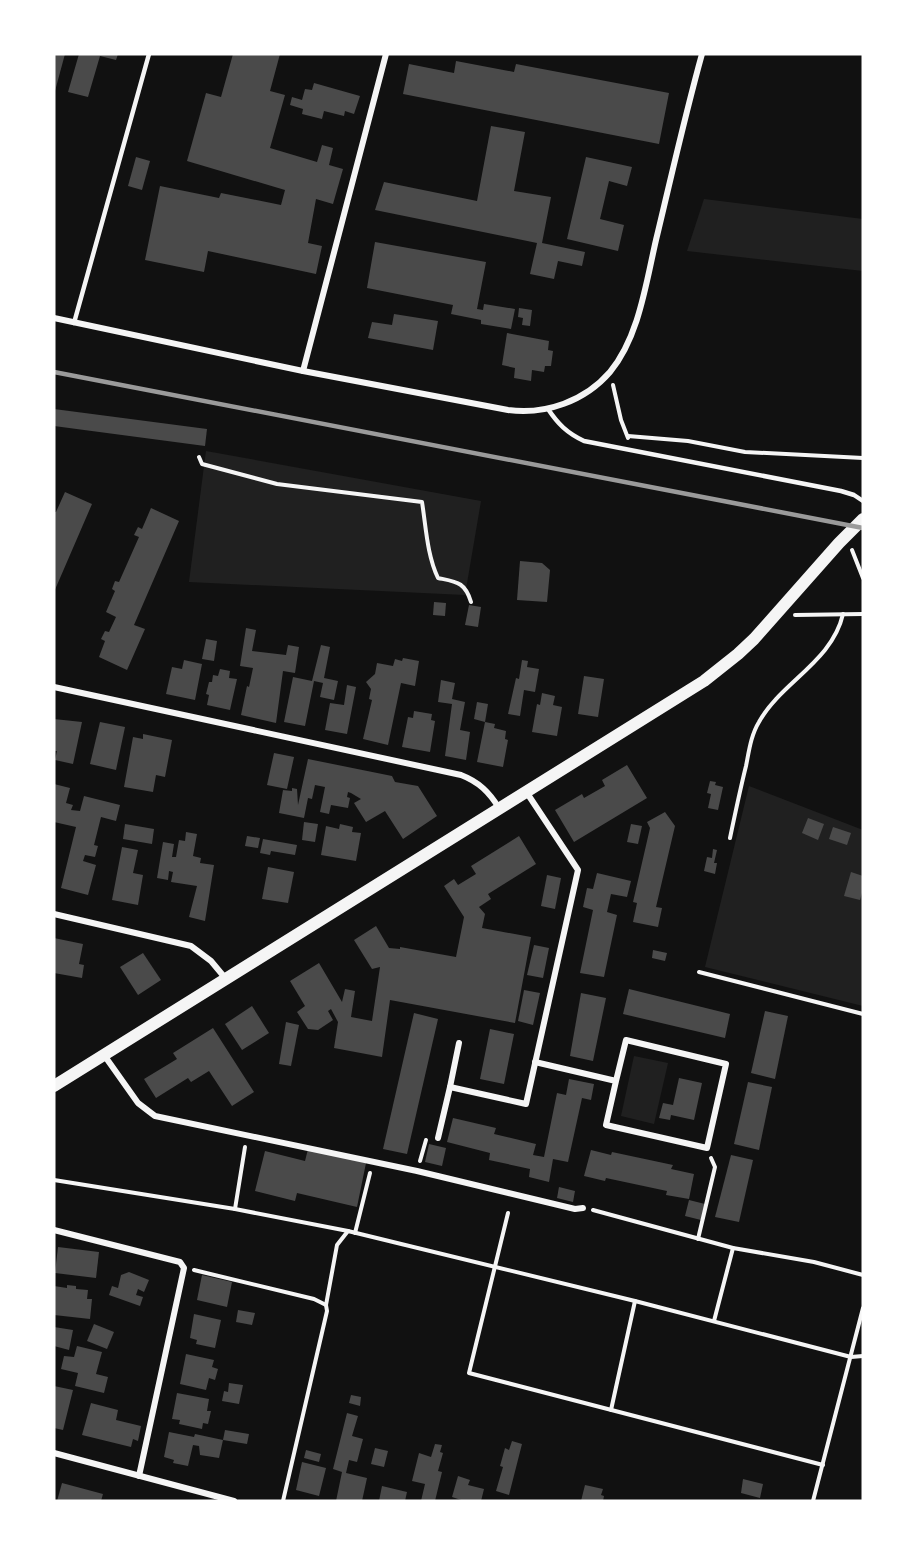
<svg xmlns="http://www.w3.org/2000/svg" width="917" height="1555" font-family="'IBM Plex Serif',serif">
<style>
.green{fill:#202020}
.building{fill:#4a4a4a}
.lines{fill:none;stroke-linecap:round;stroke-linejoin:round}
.path{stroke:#f5f5f5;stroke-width:4}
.service{stroke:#f5f5f5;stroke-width:4.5}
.minor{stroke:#f5f5f5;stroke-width:6}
.secondary{stroke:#f5f5f5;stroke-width:12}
.rail{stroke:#9a9a9a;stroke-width:4.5}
</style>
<rect width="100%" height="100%" fill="#111"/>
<!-- green -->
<g class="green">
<polygon points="704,199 863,219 863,271 687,251"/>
<polygon points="206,451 481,501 465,595 189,582"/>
<polygon points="749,786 863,830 863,1006 705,967"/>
<polygon points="634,1056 668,1063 654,1124 621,1116"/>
</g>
<!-- building -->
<g class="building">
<polygon points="54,54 65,54 55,91 54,91"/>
<polygon points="79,54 118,54 116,60 100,56 88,97 68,92"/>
<polygon points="233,54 280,54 270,91 285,95 270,148 317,162 322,145 333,148 329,165 343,169 333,204 316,199 308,243 322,246 316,274 208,251 204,272 145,260 160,186 219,198 221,193 281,205 285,190 187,161 206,93 221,97"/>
<polygon points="456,61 514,72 516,64 669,93 659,144 403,94 409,64 454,73"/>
<polygon points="314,83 360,96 354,114 345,111 344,116 324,111 322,119 302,114 303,109 290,105 292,97 302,100 305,89 312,90"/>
<polygon points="491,126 525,132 514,191 551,197 542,243 585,252 582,266 558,261 554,279 530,274 537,243 375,210 384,182 477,201"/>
<polygon points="136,157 150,161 142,190 128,186"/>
<polygon points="586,157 632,167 627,186 609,181 600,219 624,225 618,251 567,239"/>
<polygon points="375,242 486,262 477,309 483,310 484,304 515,309 511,329 481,324 481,320 451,314 453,305 367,288"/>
<polygon points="519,308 532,310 530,326 522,325 523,318 518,317"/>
<polygon points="394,314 438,321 433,350 368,338 372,322 392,325"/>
<polygon points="507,333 549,341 548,350 553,351 551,366 545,366 544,372 532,370 531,381 514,378 515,368 502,365"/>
<polygon points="54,409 207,429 205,446 54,426"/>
<polygon points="65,492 92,504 54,592 54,512 56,512"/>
<polygon points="151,508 179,521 134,625 145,629 127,670 99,657 105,641 101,639 105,631 109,632 116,617 106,612 115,591 112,589 115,581 119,582 139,537 134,535 138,527 142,529"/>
<polygon points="520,561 542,563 550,570 547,602 517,600"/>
<polygon points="434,602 446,603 445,616 433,615"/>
<polygon points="469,605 481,607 478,627 465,625"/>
<polygon points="246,628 256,630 252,651 286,655 288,645 299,647 295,673 283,671 276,723 241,715 247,686 249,687 253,668 240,666"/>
<polygon points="206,639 217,641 214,661 202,659"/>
<polygon points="321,645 330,647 324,678 338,681 334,700 320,697 323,683 314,681 305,726 284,722 293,677 312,681"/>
<polygon points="403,658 419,661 415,686 401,683 388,745 363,739 372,700 369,699 371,689 366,682 375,674 377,663 393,666 395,659 402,661"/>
<polygon points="184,660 202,664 195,700 166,694 172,667 182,669"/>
<polygon points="522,660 528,661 527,667 539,669 535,692 524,690 520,716 508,714 516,678 519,679"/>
<polygon points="220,669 230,671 229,678 237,679 230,710 207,705 209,695 206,694 209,682 212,682 213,675 218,676"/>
<polygon points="584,676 604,679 598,717 578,714"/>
<polygon points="441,680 455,683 452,699 465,702 460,730 470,732 466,760 445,756 452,704 438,702"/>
<polygon points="347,685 356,687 347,734 325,730 330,703 344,705"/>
<polygon points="542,693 555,696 553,705 562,707 557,736 532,732 537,704 540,705"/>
<polygon points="477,702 488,704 485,722 474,719"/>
<polygon points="414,711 432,714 431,720 435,721 430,752 402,747 408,717 413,718"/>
<polygon points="54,719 82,722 73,764 55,760 57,751 54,751"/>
<polygon points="100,722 125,727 116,770 90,764"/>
<polygon points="485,722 495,724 494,728 506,731 505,739 508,740 503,767 477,762"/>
<polygon points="143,734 172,740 165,777 156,775 153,792 124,787 133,737 143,739"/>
<polygon points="274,753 294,757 287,789 267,785"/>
<polygon points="308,759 392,776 395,782 418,786 437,816 403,839 385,811 366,822 354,803 361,799 351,793 348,792 347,797 350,798 348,808 331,805 329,814 320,812 325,787 315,785 312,799 308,798 304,818 279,813 283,790 292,791 292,788 297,789 298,805"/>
<polygon points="627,765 647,798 574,842 555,810 582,794 584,798 605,786 602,780"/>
<polygon points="710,781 716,782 715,785 723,787 718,810 708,808 711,794 707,793"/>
<polygon points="54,784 70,788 66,803 73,805 71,810 80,811 84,796 120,805 116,821 101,817 94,845 98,846 95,857 85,855 83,861 96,865 88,895 61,888 76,827 54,822"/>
<polygon points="665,812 675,826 656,907 662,908 658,927 633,922 637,903 633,902 650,828 647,822"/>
<polygon points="808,818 824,824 818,840 802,833"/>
<polygon points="304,822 318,824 315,842 302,840"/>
<polygon points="125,824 154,829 152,844 123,839"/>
<polygon points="340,824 353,827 352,832 361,833 356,861 321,855 326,826 339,829"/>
<polygon points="631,824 642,826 638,844 627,842"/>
<polygon points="833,827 851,833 847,845 829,839"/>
<polygon points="186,832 197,834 193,856 201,858 200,863 214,865 205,921 189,917 197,886 171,882 173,872 169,871 168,880 157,878 163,842 174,844 172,857 176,857 179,840 185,841"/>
<polygon points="247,836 260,838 258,848 245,846"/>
<polygon points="519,836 536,864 488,894 491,899 479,907 485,914 482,928 531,937 515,1023 390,1000 382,1057 334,1048 338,1022 331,1009 328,1011 333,1020 318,1030 308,1029 297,1012 305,1006 290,981 319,963 342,1002 345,989 355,991 351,1017 372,1021 380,967 372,969 354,940 376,926 389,948 400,949 400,947 456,957 464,917 444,886 454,879 458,885 476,874 471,866"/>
<polygon points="263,839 297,845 295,855 271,851 270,855 260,853"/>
<polygon points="122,847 138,850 133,873 143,875 138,905 112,900"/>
<polygon points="713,849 717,850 714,863 717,863 715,874 704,871 707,857 712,858"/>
<polygon points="268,867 294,872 288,903 262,899"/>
<polygon points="851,872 863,876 863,889 860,900 844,896"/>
<polygon points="597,873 631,881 627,897 611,894 607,912 617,915 604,977 580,973 593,910 583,907 587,888 593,889"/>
<polygon points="547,875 561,878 555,909 541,906"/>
<polygon points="54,938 83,944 79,964 84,965 82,978 54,973"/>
<polygon points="534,945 549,948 543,978 527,975"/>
<polygon points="653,950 667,953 665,961 652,958"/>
<polygon points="143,953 161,980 138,995 120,967"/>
<polygon points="629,989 730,1014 725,1038 623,1014"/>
<polygon points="524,990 540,993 533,1025 518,1021"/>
<polygon points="581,993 606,998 593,1061 570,1056"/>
<polygon points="252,1006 269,1033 242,1050 225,1024"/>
<polygon points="765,1011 788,1016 775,1079 751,1073"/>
<polygon points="414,1013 438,1019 407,1154 383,1149"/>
<polygon points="286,1022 299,1025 291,1066 279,1064"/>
<polygon points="213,1028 254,1092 232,1106 209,1071 191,1082 188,1078 156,1098 144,1079 177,1059 173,1053"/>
<polygon points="490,1029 514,1034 504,1084 480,1079"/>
<polygon points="679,1078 702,1083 694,1120 671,1115 670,1120 659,1118 663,1103 673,1105"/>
<polygon points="569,1079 594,1084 591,1100 582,1098 568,1162 553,1159 549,1182 529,1177 530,1169 489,1160 490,1153 447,1142 453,1118 496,1128 494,1134 536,1144 533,1155 544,1157 557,1093 566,1095"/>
<polygon points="748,1082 772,1087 759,1150 734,1144"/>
<polygon points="429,1144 446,1148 442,1166 425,1162"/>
<polygon points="308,1149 366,1163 357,1207 297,1193 295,1201 255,1191 265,1151 305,1161"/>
<polygon points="591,1150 611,1155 612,1152 673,1165 671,1169 694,1174 689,1199 666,1195 667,1191 606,1178 605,1181 584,1176"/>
<polygon points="731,1155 753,1160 739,1222 715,1217"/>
<polygon points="559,1187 575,1191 573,1202 557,1198"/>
<polygon points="689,1200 705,1204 701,1220 685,1216"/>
<polygon points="58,1247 99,1252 96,1278 55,1273"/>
<polygon points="129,1272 149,1280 144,1292 138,1289 136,1295 143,1297 140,1306 109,1295 112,1286 118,1288 121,1275"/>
<polygon points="202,1275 232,1282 227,1307 197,1300"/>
<polygon points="67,1285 76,1286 76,1289 88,1290 87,1299 92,1299 90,1319 54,1315 54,1286 67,1288"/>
<polygon points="238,1310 255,1313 252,1325 236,1322"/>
<polygon points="194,1314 221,1320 215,1348 196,1344 197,1340 190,1338"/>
<polygon points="94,1324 114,1332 107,1349 87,1341"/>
<polygon points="54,1327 73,1330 69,1350 54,1346"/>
<polygon points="77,1346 102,1352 96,1374 108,1377 104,1393 75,1386 78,1373 61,1369 64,1356 74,1357"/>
<polygon points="186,1354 214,1360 212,1367 218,1369 215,1380 209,1378 206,1390 180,1384"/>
<polygon points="229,1383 243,1385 239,1404 222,1401 224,1391 228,1392"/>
<polygon points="54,1386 73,1390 63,1430 54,1428"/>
<polygon points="177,1393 209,1399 207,1411 211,1411 208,1424 203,1423 202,1429 179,1424 180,1420 172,1419"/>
<polygon points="351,1395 361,1397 360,1406 349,1403"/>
<polygon points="91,1403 118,1410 116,1420 141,1426 138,1441 133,1439 131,1447 82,1435"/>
<polygon points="347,1413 358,1416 352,1436 363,1439 357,1462 349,1460 346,1473 367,1478 362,1501 336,1501 342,1472 333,1469"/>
<polygon points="225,1430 249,1434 247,1444 223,1440 219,1458 200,1455 199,1446 193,1445 188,1466 173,1463 174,1460 164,1457 169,1432 194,1437 195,1434 223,1440"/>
<polygon points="512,1441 522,1444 509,1495 496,1491 503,1467 500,1466 505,1448 509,1450"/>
<polygon points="435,1444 442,1445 440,1452 443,1453 438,1471 442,1472 435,1501 421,1501 425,1484 412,1481 419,1453 431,1457"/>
<polygon points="375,1448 388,1451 384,1467 371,1464"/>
<polygon points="306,1450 321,1454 319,1462 304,1458"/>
<polygon points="302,1462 326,1468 319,1496 296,1490"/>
<polygon points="458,1476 470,1480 468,1485 484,1489 481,1501 464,1501 452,1497"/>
<polygon points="743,1479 763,1484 760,1498 741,1493"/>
<polygon points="62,1483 103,1494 101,1501 57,1501"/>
<polygon points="585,1485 603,1489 601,1495 604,1496 603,1501 581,1501"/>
<polygon points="382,1486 407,1492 405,1501 379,1501"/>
</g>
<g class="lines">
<!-- path -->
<g class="path">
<polyline points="613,385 621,420 628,438"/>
<polyline points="628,436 688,441 745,452 863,458"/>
<path d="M199,457l3,7 75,20 145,18c4,25 5,53 16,76 19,4 27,4 33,24"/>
<polyline points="852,550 863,578"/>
<polyline points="795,615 863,614"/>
<path d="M730,838c5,-24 10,-48 16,-72 3,-15 5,-31 13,-44 22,-40 73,-60 84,-108"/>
<polyline points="699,972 863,1014"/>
<polyline points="420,1161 426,1140"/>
<polyline points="54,1180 235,1209 245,1147"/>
<polyline points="235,1209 348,1231"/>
<polyline points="593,1210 733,1248 814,1262 863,1275"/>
<polyline points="508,1213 469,1373 823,1465"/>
<polyline points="355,1233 370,1173"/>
<polyline points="698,1239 715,1167 711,1158"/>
<polyline points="194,1270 314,1299 326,1305 327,1311 283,1501"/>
<polyline points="326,1305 337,1245 348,1231 635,1301 851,1357 863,1356"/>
<polyline points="714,1321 733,1248"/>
<polyline points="611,1410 635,1301"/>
<polyline points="813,1501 863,1308"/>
</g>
<!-- service -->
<g class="service">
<polyline points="74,323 149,54"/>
<path d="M548,409c10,15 19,24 36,32l257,50 13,4 9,6"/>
</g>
<!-- minor -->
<g class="minor">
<path d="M54,318l249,53 205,39c38,5 77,-9 102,-38 29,-35 36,-89 46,-132 15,-62 29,-125 46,-186"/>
<polyline points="303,371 386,54"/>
<path d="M54,687l407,88c18,7 28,17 38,33"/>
<polyline points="54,914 191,946 211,961 226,979"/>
<polyline points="104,1055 138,1103 155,1116 417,1171 575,1209 583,1208"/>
<polyline points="535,1062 616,1081 626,1040 726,1064 707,1148 606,1125 616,1081"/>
<polyline points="450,1087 459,1043"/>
<polyline points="438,1138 450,1087 526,1104 578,870 527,793"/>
<polyline points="54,1230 180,1262 184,1268 139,1476"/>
<polyline points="54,1453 234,1501"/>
</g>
<!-- secondary -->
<polyline class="secondary" points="54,1086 704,681 738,654 754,639 839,543 863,519"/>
<!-- rail -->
<polyline class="rail" points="54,372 863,528"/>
</g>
<!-- border -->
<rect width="917" height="1555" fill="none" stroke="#ffffff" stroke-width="111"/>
</svg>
